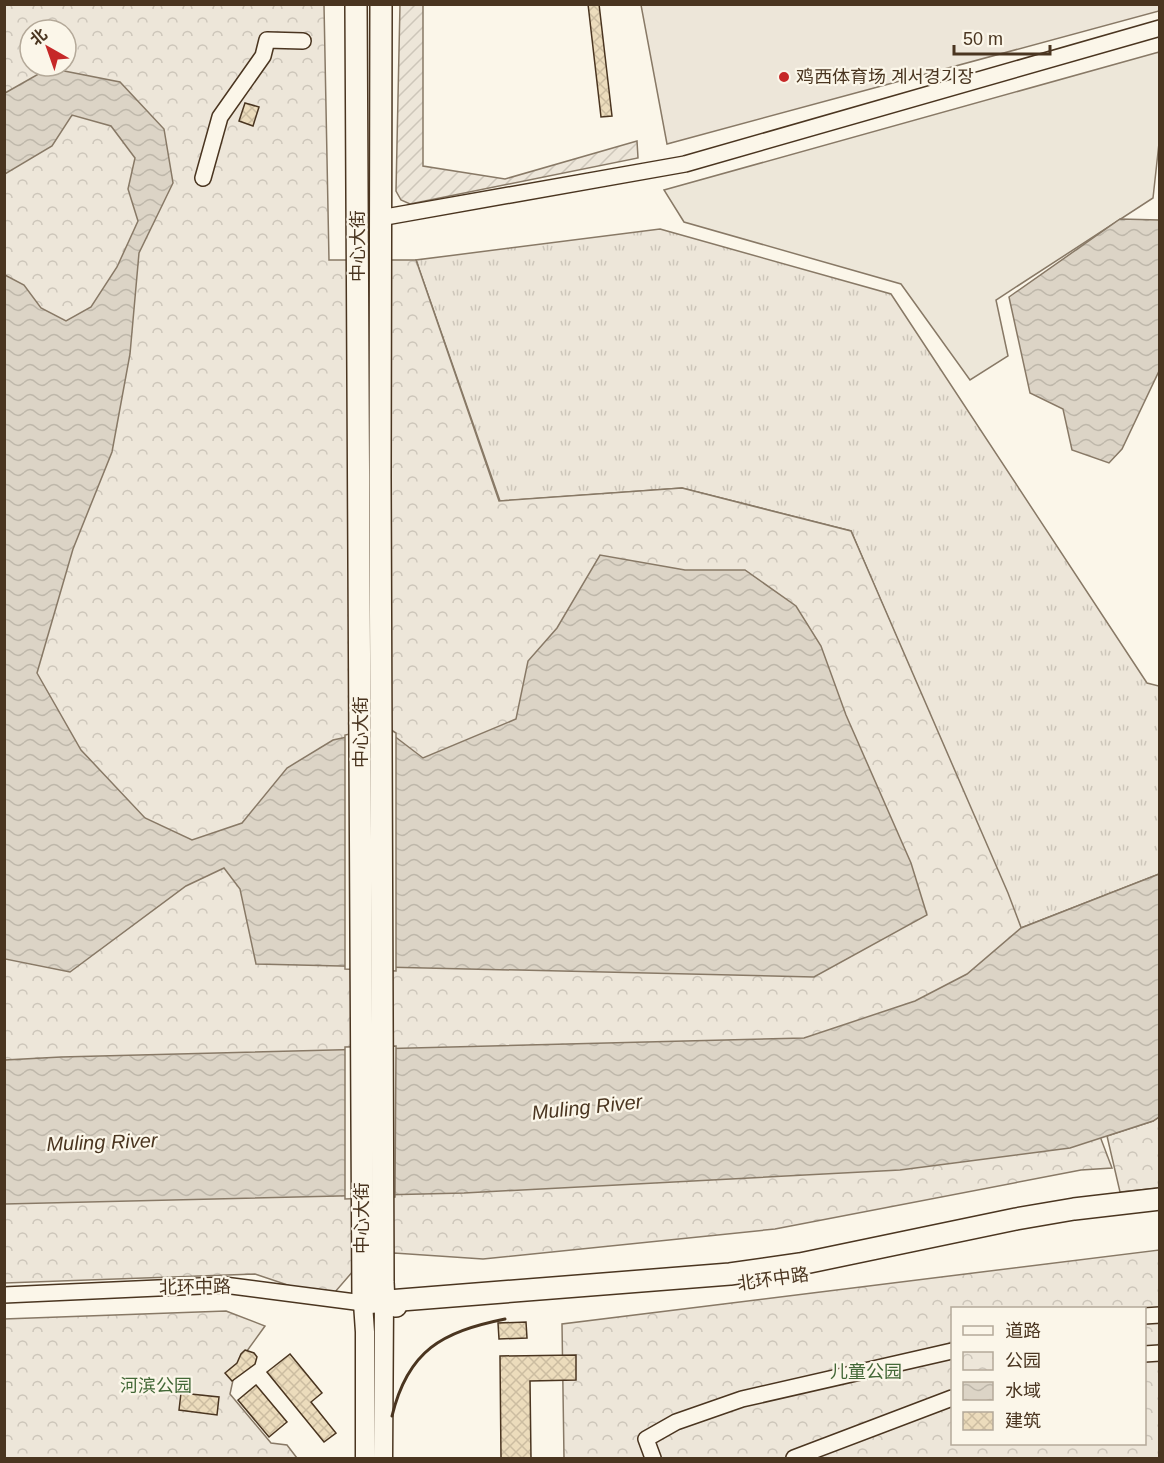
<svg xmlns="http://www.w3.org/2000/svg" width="1164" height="1463" font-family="Helvetica,'Noto Sans SC','Noto Sans KR',sans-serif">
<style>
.grass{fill:url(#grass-tufts);stroke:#887966;stroke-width:1.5}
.park{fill:url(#park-crowns);stroke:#887966;stroke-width:1.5;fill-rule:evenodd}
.garden{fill:url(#garden-furrows);stroke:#887966;stroke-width:1.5}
.pitch{fill:#ede6d9;stroke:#887966;stroke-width:1.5}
.parking{fill:#ede7d9;stroke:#887966;stroke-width:1.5}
.water{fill:url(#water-waves);stroke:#887966;stroke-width:1.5}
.pier{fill:#fbf6e9;stroke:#887966;stroke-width:1.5}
.building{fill:url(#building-cross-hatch);stroke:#4a3520;stroke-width:1.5}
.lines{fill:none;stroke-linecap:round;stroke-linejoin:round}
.minor-casing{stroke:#4a3520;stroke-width:18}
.major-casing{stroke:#4a3520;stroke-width:21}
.highway-casing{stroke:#4a3520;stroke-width:24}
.minor{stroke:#fbf6e9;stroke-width:15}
.major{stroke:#fbf6e9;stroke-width:18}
.highway{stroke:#fbf6e9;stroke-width:21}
.wall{stroke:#4a3520;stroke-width:3}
.poi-dot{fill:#c62828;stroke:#fbf6e9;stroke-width:2}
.labels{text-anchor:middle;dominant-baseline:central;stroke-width:4.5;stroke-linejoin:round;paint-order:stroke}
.poi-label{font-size:18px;fill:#4a3520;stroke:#fbf6e9;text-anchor:start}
.street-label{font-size:18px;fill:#4a3520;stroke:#fbf6e9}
.park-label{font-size:18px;fill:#436837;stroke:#fbf6e9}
.water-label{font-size:20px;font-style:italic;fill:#4a3520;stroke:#fbf6e9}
</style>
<defs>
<pattern id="grass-tufts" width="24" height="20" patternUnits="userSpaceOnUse" patternTransform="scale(1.5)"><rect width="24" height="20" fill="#ede6d9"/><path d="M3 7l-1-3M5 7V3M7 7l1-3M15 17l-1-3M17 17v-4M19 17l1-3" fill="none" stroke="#cdc6ba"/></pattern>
<pattern id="park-crowns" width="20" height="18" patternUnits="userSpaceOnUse" patternTransform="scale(1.5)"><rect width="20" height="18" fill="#ede6d9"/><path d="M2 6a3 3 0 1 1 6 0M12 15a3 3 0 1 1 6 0" fill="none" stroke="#cdc6ba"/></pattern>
<pattern id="garden-furrows" width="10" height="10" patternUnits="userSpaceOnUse" patternTransform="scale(1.5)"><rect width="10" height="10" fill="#ede6d9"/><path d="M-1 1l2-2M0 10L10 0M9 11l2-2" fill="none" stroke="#cdc6ba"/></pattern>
<pattern id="water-waves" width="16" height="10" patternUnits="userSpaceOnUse" patternTransform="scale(1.5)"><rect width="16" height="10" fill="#dcd4c6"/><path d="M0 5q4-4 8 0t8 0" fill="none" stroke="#beb7aa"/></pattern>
<pattern id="building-cross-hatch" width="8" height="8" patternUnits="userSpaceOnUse" patternTransform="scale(1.5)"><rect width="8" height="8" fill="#ecdcbc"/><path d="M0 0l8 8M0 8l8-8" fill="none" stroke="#ccbda1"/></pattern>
</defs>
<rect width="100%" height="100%" fill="#fbf6e9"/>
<!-- grass -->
<polygon class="grass" points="660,229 891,294 1147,683 1159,686 1159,874 1021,928 851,531 682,488 500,501 416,260"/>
<!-- park -->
<g class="park">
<path d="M4,5h320l5,255h87l83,241 183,-13 169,43 157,362 104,275 -31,2 -306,59 -292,30 -89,-6 -40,17 -25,29 -74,-25 -250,9zM30,30h36v36h-36z"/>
<polygon points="1159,1117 1159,1188 1120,1192 1107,1136 1153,1121"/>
<path d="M1159,1250v208h-595l-2,-134zM952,1308h192v136h-192z"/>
<polygon points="226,1311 265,1326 236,1366 230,1394 271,1443 287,1445 297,1458 5,1458 4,1319"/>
</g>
<!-- garden -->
<polygon class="garden" points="400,4 423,5 423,166 505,179 637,141 638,158 410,204 401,200 396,191"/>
<!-- pitch -->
<polygon class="pitch" points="1159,4 1159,11 667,144 641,5"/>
<!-- parking -->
<polygon class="parking" points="1159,52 1160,134 1153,198 996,300 1008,356 970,380 901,284 684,222 664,190"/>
<!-- water -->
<g class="water">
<polygon points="49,68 120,82 164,129 173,183 139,253 130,354 112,452 73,549 37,673 81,750 145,818 192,840 242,823 287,768 333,740 385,729 423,758 516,719 528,661 557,628 600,555 685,570 745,570 796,606 821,646 846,715 911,863 927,915 814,977 256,964 240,889 224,868 186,886 70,972 5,959 5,275 24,285 41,308 66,321 91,307 117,267 138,221 128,189 135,158 111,126 72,115 52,146 5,174 5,93"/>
<polygon points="1120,219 1159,220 1159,371 1122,449 1109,463 1072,450 1063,409 1030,393 1009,297"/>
<polygon points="1159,874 1159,1117 1153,1121 1070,1148 900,1170 464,1193 5,1204 5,1060 61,1057 804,1038 915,1001 967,974 1021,928"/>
</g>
<!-- pier -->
<g class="pier">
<polygon points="385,726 396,733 396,971 345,969 345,735"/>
<polygon points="396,1046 395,1197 345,1199 345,1047"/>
</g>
<!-- building -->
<g class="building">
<polygon points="588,4 599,4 612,116 601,117"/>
<polygon points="245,103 259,107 253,126 239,121"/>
<polygon points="526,1322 527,1338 499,1339 498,1323"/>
<polygon points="245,1350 254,1353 257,1357 255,1364 232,1381 225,1373 237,1363 241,1354"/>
<polygon points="290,1354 322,1393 311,1402 336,1433 324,1442 267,1372"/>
<polygon points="576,1355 576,1380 530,1381 531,1458 501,1458 500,1356"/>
<polygon points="256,1385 287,1422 269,1437 238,1400"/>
<polygon points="181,1393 219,1397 217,1415 179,1410"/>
</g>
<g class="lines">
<!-- minor casing -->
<g class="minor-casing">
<g id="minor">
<polyline points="203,178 220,117 263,56 267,40 303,41"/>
<polyline points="380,218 685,164 1160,28"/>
<polyline points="4,1295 224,1285 363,1303"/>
<polyline points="1144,1316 1160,1315"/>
<polyline points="1144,1354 1160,1353"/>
<polyline points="653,1458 646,1439 676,1422 742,1399 952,1351"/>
<polyline points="794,1458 952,1398"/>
</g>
</g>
<!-- major casing -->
<g class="major-casing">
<g id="major">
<polyline points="363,1303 365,1332 365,1458"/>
<polyline points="383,1458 384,1302"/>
</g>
</g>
<!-- highway casing -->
<g class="highway-casing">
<g id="highway">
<polyline points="356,4 363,1303 730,1274 800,1264 1016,1219 1074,1209 1160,1199"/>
<polyline points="381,4 380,478 383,1282 384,1302 396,1306"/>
</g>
</g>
<!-- minor -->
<use href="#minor" class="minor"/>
<!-- major -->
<use href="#major" class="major"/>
<!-- highway -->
<use href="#highway" class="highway"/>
<!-- wall -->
<path class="wall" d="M392,1416c16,-66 50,-84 113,-97"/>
</g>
<!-- markers -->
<circle class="poi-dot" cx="784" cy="77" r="6"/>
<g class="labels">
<!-- poi labels -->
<g class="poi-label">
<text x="796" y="77">鸡西体育场 계서경기장</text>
</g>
<!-- street labels -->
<g class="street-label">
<text transform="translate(358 246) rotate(-90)">中心大街</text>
<text transform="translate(361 732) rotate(-90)">中心大街</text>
<text transform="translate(362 1218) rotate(-90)">中心大街</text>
<text transform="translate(773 1279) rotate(-8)">北环中路</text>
<text transform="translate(195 1287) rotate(-1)">北环中路</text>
</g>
<!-- park labels -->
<g class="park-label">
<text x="866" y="1372">儿童公园</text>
<text x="156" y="1386">河滨公园</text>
</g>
<!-- water labels -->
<g class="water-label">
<text transform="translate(587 1107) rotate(-6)">Muling River</text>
<text transform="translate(102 1142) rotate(-2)">Muling River</text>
</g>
</g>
<!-- border -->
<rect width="1164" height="1463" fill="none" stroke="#4a3520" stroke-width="12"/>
<!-- legend -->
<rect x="951" y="1307" width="195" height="138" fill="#fbf6e9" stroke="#b4a999" stroke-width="1.5"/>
<rect x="963" y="1326" width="30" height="9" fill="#fbf6e9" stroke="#b4a999" stroke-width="1.5"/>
<text x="1005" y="1337" font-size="18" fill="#4a3520">道路</text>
<rect x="963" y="1352" width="30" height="18" fill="url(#park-crowns)" stroke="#b4a999" stroke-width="1.5"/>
<text x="1005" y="1367" font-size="18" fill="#4a3520">公园</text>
<rect x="963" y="1382" width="30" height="18" fill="url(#water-waves)" stroke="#b4a999" stroke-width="1.5"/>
<text x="1005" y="1397" font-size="18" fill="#4a3520">水域</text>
<rect x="963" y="1412" width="30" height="18" fill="url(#building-cross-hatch)" stroke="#b4a999" stroke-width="1.5"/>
<text x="1005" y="1427" font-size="18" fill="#4a3520">建筑</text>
<!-- north arrow -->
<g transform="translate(48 48) rotate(320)"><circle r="28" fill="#fbf6e9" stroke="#b4a999" stroke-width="1.5"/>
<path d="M0-4.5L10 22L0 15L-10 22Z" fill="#c62828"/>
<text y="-9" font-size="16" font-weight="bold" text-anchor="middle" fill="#4a3520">北</text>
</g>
<!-- scale -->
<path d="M954 45v9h96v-9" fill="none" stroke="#4a3520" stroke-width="3"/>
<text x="963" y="45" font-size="18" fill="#4a3520" stroke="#fbf6e9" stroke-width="4.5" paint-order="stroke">50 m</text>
</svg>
